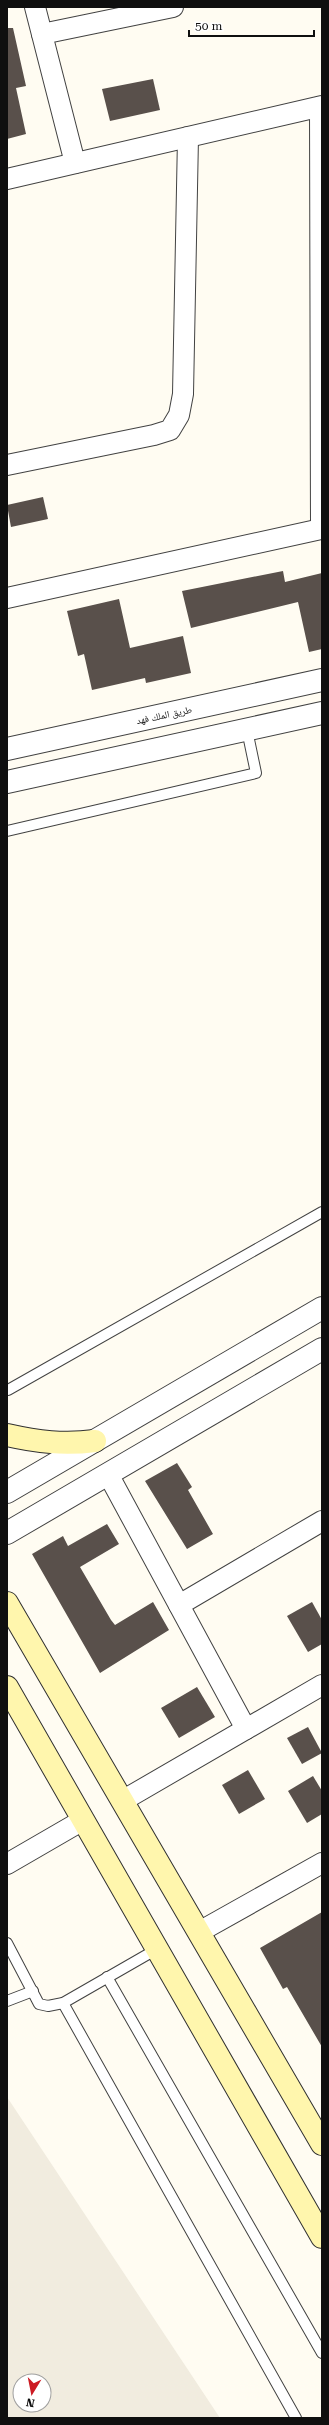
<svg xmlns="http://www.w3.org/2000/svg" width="329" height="2425" font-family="'Roboto Serif','Noto Naskh Arabic',serif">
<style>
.plaza{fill:#f1ecdf;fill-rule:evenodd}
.building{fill:#59504b}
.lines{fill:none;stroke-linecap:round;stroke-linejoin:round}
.service-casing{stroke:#424242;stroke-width:12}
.minor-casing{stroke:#424242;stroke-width:22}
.tertiary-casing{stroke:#424242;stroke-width:24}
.secondary-casing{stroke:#313131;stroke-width:24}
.service{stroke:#fff;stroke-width:10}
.minor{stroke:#fff;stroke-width:20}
.tertiary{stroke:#fff;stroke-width:22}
.secondary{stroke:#fff6ad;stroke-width:22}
.labels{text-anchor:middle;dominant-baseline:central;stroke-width:4;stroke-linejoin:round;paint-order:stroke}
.street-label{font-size:10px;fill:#0f0f0f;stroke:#fff}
</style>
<rect width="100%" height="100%" fill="#fffcf2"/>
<!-- plaza -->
<path class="plaza" d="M7,2097l213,321h-213zM20,2381h24v24h-24z"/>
<!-- building -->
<g class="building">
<polygon points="7,28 13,28 26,86 16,88 26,134 7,139"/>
<polygon points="153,79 160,110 110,121 102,89"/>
<polygon points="43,497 48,519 11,527 7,505"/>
<polygon points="283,571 285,582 322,573 322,649 309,652 298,602 191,628 182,591"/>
<polygon points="119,599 130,648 183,636 191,673 146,683 145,678 92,690 84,654 78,656 67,611"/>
<polygon points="177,1463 192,1487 188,1490 213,1534 187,1549 145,1481"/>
<polygon points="107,1524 119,1544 80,1567 111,1620 115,1625 153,1602 169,1630 100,1673 32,1554 63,1536 68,1546"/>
<polygon points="312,1602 322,1620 322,1644 308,1652 287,1616"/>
<polygon points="197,1687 215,1717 179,1738 161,1708"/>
<polygon points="308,1727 322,1753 302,1764 287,1738"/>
<polygon points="248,1770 265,1799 239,1814 222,1785"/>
<polygon points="313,1776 322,1791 322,1814 307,1823 288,1791"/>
<polygon points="322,1912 322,2047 287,1987 283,1989 260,1948"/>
</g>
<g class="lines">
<!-- service casing -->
<g class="service-casing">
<g id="service">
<polyline points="7,831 256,773 247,730"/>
<polyline points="8,1390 322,1212"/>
<polyline points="7,1943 39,2004 48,2006 63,2003 157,1949"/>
<polyline points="107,1977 322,2353"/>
<polyline points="7,2001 33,1991"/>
<polyline points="63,2003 296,2418"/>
</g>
</g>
<!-- minor casing -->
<g class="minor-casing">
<g id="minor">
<polyline points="35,7 75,163"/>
<polyline points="42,34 173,7"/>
<polyline points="7,179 322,106"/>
<polyline points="7,465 154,435 170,430 179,415 183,394 188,137"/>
<polyline points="7,598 321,529 320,107"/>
<polyline points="108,1474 246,1729"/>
<polyline points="179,1605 322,1521"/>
<polyline points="122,1801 322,1685"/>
<polyline points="7,1864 83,1820"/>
<polyline points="199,1932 322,1863"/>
</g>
</g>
<!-- tertiary casing -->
<g class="tertiary-casing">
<g id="tertiary">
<polyline points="7,749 322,680"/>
<polyline points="7,782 322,713"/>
<polyline points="7,1492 322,1308"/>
<polyline points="7,1533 322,1349"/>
</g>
</g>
<!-- secondary casing -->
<g class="secondary-casing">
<g id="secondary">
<path d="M7,1435c31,7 57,10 88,6"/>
<polyline points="7,1603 322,2144"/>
<polyline points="7,1687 322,2237"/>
</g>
</g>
<!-- service -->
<use href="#service" class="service"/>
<!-- minor -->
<use href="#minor" class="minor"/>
<!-- tertiary -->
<use href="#tertiary" class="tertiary"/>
<!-- secondary -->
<use href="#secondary" class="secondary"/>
</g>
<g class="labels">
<!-- street labels -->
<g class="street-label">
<text transform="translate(164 715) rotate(-12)">طريق الملك فهد</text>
</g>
</g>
<!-- border -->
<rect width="329" height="2425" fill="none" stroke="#0f0f0f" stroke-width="16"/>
<!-- north arrow -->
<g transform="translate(32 2393) rotate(190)"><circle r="19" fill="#ffffff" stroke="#9f9f9f"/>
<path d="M0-3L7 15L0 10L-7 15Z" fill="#cd1a23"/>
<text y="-6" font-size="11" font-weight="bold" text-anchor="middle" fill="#0f0f0f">N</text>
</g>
<!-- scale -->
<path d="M189 30v6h125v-6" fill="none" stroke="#0f0f0f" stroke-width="2"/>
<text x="195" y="30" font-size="12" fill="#0f0f0f" stroke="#ffffff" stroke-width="3" paint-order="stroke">50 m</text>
</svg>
